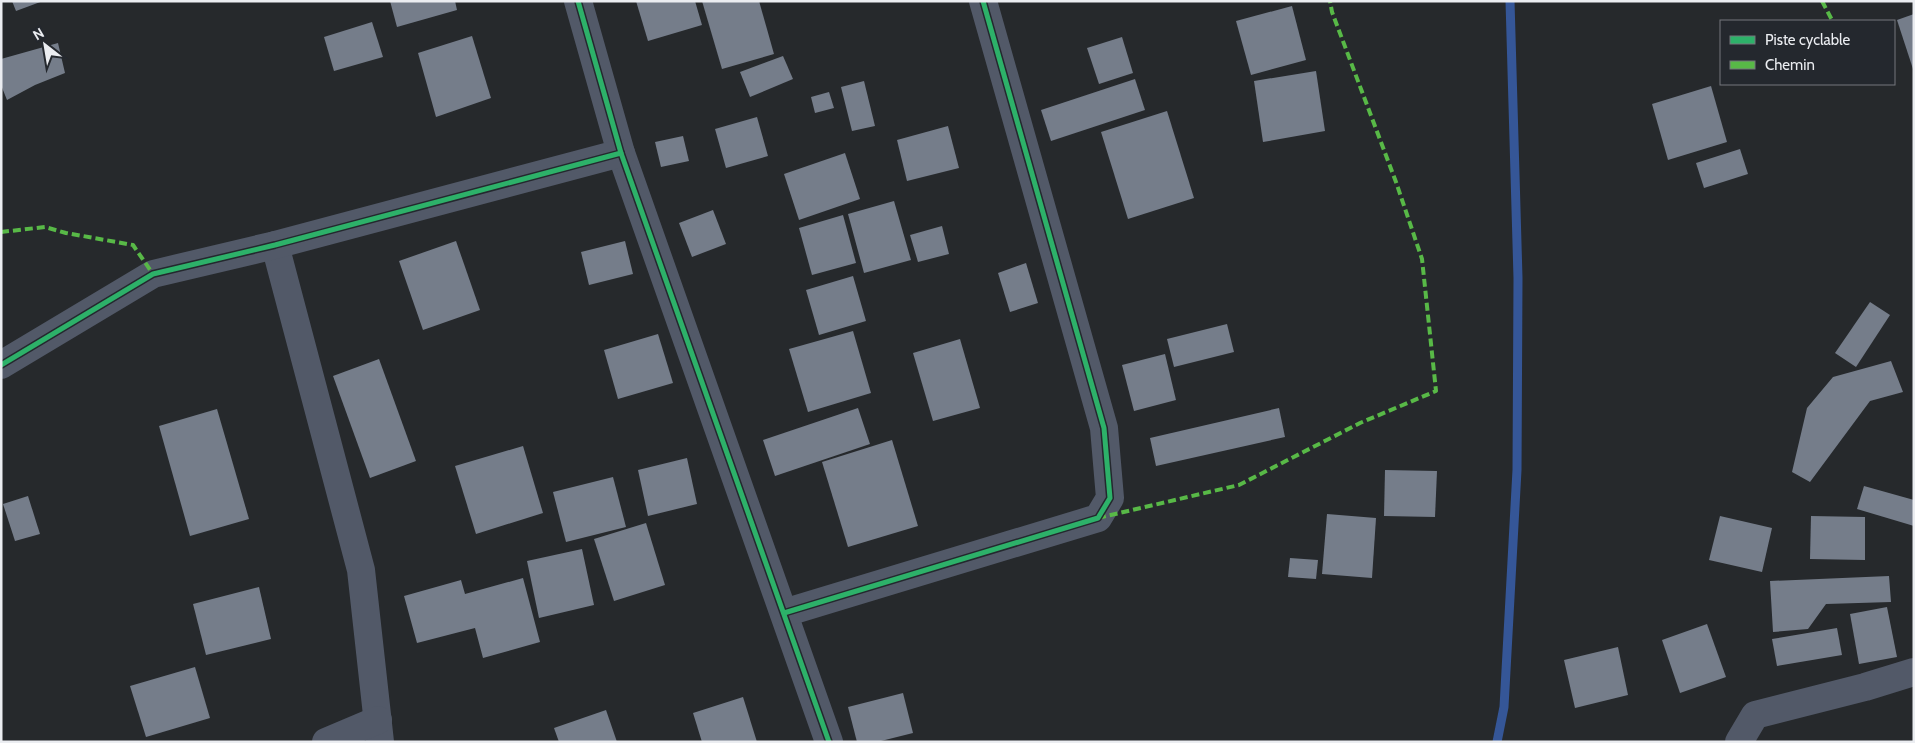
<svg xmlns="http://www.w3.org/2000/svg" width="1915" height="743" font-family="Cabin,sans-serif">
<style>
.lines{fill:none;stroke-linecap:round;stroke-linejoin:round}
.stream{stroke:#355697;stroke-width:9}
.building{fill:#757d8a}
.minor{stroke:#525968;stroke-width:28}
.quiet{stroke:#58b947;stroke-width:4;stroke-dasharray:8 4;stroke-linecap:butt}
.cycleway-casing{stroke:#24282e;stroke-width:8}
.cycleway{stroke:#2db169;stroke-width:5}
</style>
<rect width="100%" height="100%" fill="#26292c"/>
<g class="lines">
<!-- stream -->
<polyline class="stream" points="1497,742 1504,707 1517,470 1518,278 1510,1"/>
</g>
<!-- building -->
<g class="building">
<polygon points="12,1 43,1 16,11"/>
<polygon points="390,1 455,1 457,10 397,27"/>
<polygon points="636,1 695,1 702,25 648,41"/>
<polygon points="702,1 759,1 774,54 722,69"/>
<polygon points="1292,6 1306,60 1251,75 1236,21"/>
<polygon points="1914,14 1914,69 1913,69 1897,20"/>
<polygon points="372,22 383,57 334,71 324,37"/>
<polygon points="472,36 491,98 436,117 418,53"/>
<polygon points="1122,37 1133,73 1099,84 1087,48"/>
<polygon points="58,43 65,73 35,85 7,100 1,85 1,59"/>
<polygon points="783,56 793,79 750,97 740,72"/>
<polygon points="1316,71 1325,131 1263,142 1254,81"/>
<polygon points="1135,79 1145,110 1051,141 1041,110"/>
<polygon points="864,81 875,126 852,131 841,87"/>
<polygon points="1711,86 1727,142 1668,160 1652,104"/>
<polygon points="829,92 834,108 815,113 811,97"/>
<polygon points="1167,111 1194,198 1128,219 1101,132"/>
<polygon points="757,117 768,156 726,168 715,129"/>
<polygon points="948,126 959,168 907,181 897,140"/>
<polygon points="683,136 689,161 661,167 655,142"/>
<polygon points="1740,149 1748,174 1704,188 1696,163"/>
<polygon points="845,153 860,199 799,220 784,174"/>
<polygon points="894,201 911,260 864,273 848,214"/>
<polygon points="713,210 726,244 692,257 679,223"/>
<polygon points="843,215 856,263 812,275 799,228"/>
<polygon points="942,226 949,254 918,262 910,235"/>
<polygon points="456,241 480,310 423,330 399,261"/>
<polygon points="625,241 633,274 589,285 581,252"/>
<polygon points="1026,263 1038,303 1010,312 998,273"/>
<polygon points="853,276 866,321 819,335 806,290"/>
<polygon points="1870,302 1890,315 1856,367 1835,353"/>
<polygon points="1227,324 1234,352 1174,367 1167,339"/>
<polygon points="853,331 871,393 808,412 789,349"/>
<polygon points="658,334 673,383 618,399 604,350"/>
<polygon points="960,339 980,408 933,421 913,353"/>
<polygon points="1165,354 1176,400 1134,411 1122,365"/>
<polygon points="379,359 416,461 370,478 333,376"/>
<polygon points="1891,361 1903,392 1870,401 1810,482 1792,472 1807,408 1833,377"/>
<polygon points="858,408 870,444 775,476 763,440"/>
<polygon points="1279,408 1285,437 1156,466 1150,438"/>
<polygon points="217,409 249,519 190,536 159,426"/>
<polygon points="892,440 918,526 848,547 822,462"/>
<polygon points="523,446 543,513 476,534 455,466"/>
<polygon points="687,458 697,504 648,516 638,470"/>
<polygon points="1385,470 1437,471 1435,517 1384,516"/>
<polygon points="613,477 626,527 566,542 553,492"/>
<polygon points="1864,486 1914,500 1914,526 1857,509"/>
<polygon points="28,496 40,534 15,541 3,504"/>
<polygon points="1327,514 1376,518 1372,578 1322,574"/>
<polygon points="1720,516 1772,528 1762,572 1709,560"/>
<polygon points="1811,516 1865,517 1865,560 1810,559"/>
<polygon points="646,523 665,585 614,601 594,539"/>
<polygon points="582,549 594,605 539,618 527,561"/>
<polygon points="1290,558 1318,560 1316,579 1288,577"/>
<polygon points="1889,576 1891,602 1826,604 1808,629 1773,632 1770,581"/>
<polygon points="523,578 540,642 483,658 475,628 417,643 404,596 461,580 465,594"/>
<polygon points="259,587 271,639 206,655 193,604"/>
<polygon points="1887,607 1897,657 1859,664 1850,614"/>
<polygon points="1707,624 1726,677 1680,693 1662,640"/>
<polygon points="1837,628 1842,655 1777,666 1772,639"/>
<polygon points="1618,647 1628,695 1575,708 1564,660"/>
<polygon points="195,667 210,718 146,737 130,686"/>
<polygon points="903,693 913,733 877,742 857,742 848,707"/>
<polygon points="743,697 757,742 702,742 693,713"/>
<polygon points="606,710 617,742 559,742 554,728"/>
</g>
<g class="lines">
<!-- minor -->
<g class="minor">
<polyline points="578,1 621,153 829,742"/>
<polyline points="275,245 361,570 380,742"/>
<polyline points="1,365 153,274 275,245 621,153"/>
<polyline points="784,613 1098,518 1110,498 1104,428 983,1"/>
<polyline points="326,742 378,720"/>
<polyline points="1739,742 1755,715 1865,687 1914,672"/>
</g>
<!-- quiet -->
<g class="quiet">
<polyline points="1822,1 1832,20"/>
<polyline points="1,232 45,227 66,233 133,245 153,274"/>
<polyline points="1098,518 1239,485 1360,423 1436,391 1422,259 1396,182 1332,12 1330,1"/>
</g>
<!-- cycleway casing -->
<g class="cycleway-casing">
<g id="cycleway">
<polyline points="578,1 621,153 829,742"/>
<polyline points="1,365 153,274 275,245 621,153"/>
<polyline points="784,613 1098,518 1110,498 1104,428 983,1"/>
</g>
</g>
<!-- cycleway -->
<use href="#cycleway" class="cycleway"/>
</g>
<!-- border -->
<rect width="1915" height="743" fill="none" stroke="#ebedf1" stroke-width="5"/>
<!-- legend -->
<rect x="1720" y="20" width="175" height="65" fill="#24282e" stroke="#74777c"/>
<rect x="1730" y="36" width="25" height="8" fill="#2db169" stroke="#74777c"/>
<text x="1765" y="45" font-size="15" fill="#ebedf1">Piste cyclable</text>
<rect x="1730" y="61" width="25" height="8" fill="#58b947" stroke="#74777c"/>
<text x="1765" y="70" font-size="15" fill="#ebedf1">Chemin</text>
<!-- north arrow -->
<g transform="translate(45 45) rotate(329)" stroke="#24282e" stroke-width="4" paint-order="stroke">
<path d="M0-4L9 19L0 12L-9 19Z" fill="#ebedf1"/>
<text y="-8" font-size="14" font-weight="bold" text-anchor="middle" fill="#ebedf1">N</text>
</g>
</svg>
